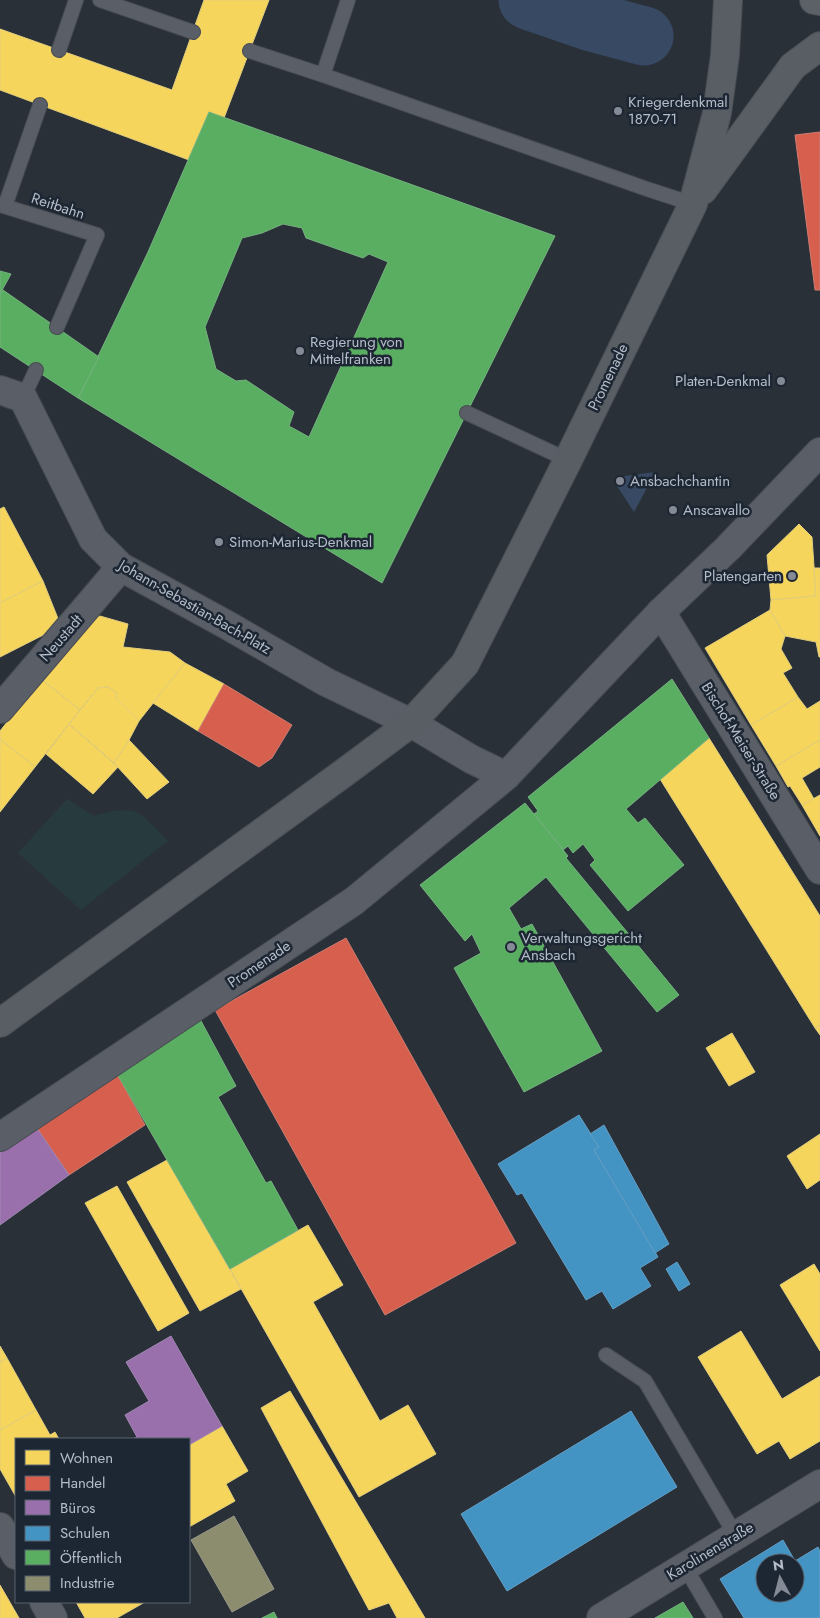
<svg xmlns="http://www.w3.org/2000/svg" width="820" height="1618" font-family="Jost,sans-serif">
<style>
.green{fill:#273a3e}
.water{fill:#384963}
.homes{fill:#f6d55c;stroke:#e2ce7d}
.shops{fill:#d6604d;stroke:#cc7c72}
.offices{fill:#9970ab;stroke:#a187b4}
.schools{fill:#4393c3;stroke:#659fc5;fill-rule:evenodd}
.public{fill:#5aae61;stroke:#75b280;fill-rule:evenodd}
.industry{fill:#8c8c6e;stroke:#989a89}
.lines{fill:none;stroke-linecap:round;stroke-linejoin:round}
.river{stroke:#384963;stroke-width:59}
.lane-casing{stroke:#484c53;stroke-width:16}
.street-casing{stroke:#484c53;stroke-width:30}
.secondary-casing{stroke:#484c53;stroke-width:30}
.primary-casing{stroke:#484c55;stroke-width:30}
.lane{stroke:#5a5e66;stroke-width:14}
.street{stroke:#5a5e66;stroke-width:28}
.secondary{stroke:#595d64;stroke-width:28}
.primary{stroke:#5c6168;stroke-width:28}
.poi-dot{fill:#848b96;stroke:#1d2633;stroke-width:2}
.labels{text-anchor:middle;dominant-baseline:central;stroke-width:5;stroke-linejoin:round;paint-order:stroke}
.poi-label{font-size:15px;fill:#b4bcc9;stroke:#1d2633;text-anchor:start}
.street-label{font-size:15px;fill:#b4bcc9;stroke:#1d2633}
</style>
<rect width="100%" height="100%" fill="#2a3038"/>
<!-- green -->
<path class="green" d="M67,799l27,17c12,-4 33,-9 44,-3 8,4 23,21 30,28l-87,69 -63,-57z"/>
<!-- water -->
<polygon class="water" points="655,472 655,473 634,512 615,483 618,477"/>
<!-- homes -->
<g class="homes">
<polygon points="204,0 269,0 224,118 209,112 189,160 0,90 0,29 172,90"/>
<polygon points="4,507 43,581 0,603 0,509"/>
<polygon points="799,524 812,537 816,596 771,600 767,555"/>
<polygon points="814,568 820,568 820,657 819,657 816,642 785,636 770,610 771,600 816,596"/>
<polygon points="43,581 61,626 0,657 0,603"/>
<polygon points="770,610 785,636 781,649 792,668 783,673 798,697 751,725 705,648"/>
<polygon points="100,616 128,624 123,647 170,652 185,663 139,721 116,698 117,693 108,687 98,688 80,710 41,679 93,619"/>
<polygon points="185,663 224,684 198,731 153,703"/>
<polygon points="41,679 80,710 35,767 0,739 0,731"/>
<polygon points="108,687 117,693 116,698 139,721 129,740 114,763 69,724 98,688"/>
<polygon points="798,697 807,709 820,701 820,740 776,766 751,725"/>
<polygon points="69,724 118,767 93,794 46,754"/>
<polygon points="709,738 820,916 820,1025 815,1028 660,779"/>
<polygon points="0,739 35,767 0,812"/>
<polygon points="129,740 169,782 147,799 114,763"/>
<polygon points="820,740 820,767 802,778 814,799 802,805 790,786 788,787 776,766"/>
<polygon points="820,795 820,836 802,805"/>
<polygon points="820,1025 820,1035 815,1028"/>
<polygon points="732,1033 755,1072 729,1086 706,1048"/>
<polygon points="820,1134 820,1180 807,1189 787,1156"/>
<polygon points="167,1160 241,1289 200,1311 127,1182"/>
<polygon points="117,1186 189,1313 158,1331 85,1203"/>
<polygon points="308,1225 343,1285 313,1302 380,1421 408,1405 436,1454 359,1497 230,1269"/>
<polygon points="814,1264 820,1274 820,1351 780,1285"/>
<polygon points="741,1331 782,1399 820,1376 820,1441 790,1459 779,1441 757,1454 698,1357"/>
<polygon points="0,1346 7,1358 0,1362"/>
<polygon points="7,1358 36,1410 0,1430 0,1362"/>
<polygon points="290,1391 425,1618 397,1618 389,1603 369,1610 261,1408"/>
<polygon points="36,1410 50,1435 55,1432 59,1439 16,1439 16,1497 0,1469 0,1430"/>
<polygon points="222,1426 248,1471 226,1484 235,1501 189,1527 189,1445"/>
<polygon points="0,1585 19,1618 0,1618"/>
<polygon points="76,1602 145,1602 117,1618 85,1618"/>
</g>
<!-- shops -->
<g class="shops">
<polygon points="820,132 820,290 815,290 795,135"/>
<polygon points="224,684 292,725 272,758 259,767 198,731"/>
<polygon points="346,938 516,1243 385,1315 215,1010"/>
<polygon points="116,1072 145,1125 69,1175 36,1127"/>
</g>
<!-- offices -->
<g class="offices">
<polygon points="36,1127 69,1175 0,1225 0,1152"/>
<polygon points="171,1336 222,1426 189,1445 189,1439 133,1439 137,1437 125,1415 149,1401 126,1362"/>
</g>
<!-- schools -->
<g class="schools">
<polygon points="579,1115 599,1147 594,1150 658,1257 640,1268 651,1286 613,1309 602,1291 586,1300 522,1193 517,1195 498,1164"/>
<polygon points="604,1125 669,1244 655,1253 594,1150 599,1147 590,1134"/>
<polygon points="677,1262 690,1284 679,1291 666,1269"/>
<polygon points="631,1411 677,1487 507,1591 461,1514"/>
<path d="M783,1540l12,21 23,-14 2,4v67h-76l-24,-39zM765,1563h30v30h-30z"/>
</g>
<!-- public -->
<g class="public">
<path d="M209,112l346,124 -173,347 -304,-185 70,-146zM283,224l19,4 4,10 57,20 6,-4 19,8 -79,175 -20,-11 5,-14 -48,-32 -10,1 -20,-12 -11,-42 37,-89 20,-5z"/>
<polygon points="0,271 11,274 0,294"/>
<polygon points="3,290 99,357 78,398 0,347 0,294"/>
<polygon points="672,679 709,738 626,809 638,823 645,818 684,865 628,911 590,865 595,860 583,844 573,853 568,846 563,850 534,814 538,811 528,797"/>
<polygon points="525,803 568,856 566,858 679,995 657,1012 546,877 509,908 521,929 532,924 602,1051 524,1092 454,968 481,953 472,934 465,941 420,885"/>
<polygon points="200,1019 236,1086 218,1097 266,1183 271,1181 298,1230 230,1269 116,1072"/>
<polygon points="683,1602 693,1618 655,1618"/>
<polygon points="274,1612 277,1618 262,1618"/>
</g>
<!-- industry -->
<polygon class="industry" points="234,1516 274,1589 232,1612 191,1540"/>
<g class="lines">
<!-- river -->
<polyline class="river" points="528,0 592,22 644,36"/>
<!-- lane casing -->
<g class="lane-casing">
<g id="lane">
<polyline points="100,0 193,32"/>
<polyline points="348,0 323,75 647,189 693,204"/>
<polyline points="59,50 76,0"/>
<polyline points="250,51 323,75"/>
<polyline points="0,205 97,235 57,327"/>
<polyline points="5,206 40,105"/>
<polyline points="23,398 36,370"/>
<polyline points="467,413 568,460"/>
<polyline points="606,1355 645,1381 736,1536"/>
<polyline points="685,1567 715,1618"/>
</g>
</g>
<!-- street casing -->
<g class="street-casing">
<g id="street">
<polyline points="0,390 23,398 93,539 121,567 227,625 326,682 411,723 471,759 506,776 661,612 728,548 820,452"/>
<polyline points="661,612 820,870"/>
<polyline points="0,709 121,567"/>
<polyline points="0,1137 354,901 506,776"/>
<polyline points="0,1527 16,1555"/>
<polyline points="44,1602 53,1618"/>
<polyline points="601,1618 820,1484"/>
</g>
</g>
<!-- secondary casing -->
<g class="secondary-casing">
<g id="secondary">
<polyline points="703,190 793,66 820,46"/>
<polyline points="0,1023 341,775 411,723 465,664 568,460 693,204 717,113 725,55 728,0"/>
</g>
</g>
<!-- primary casing -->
<g class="primary-casing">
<polyline id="primary" points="814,0 820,1"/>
</g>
<!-- lane -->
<use href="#lane" class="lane"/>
<!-- street -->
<use href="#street" class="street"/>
<!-- secondary -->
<use href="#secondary" class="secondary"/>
<!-- primary -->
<use href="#primary" class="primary"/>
</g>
<!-- markers -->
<g class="poi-dot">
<circle cx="618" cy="111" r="5"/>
<circle cx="300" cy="351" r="5"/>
<circle cx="781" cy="381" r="5"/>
<circle cx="620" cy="481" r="5"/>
<circle cx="673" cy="510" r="5"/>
<circle cx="219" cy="542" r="5"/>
<circle cx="792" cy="576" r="5"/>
<circle cx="511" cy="947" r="5"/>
</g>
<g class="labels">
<!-- poi labels -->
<g class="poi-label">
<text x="628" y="102">Kriegerdenkmal<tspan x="628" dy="17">1870-71</tspan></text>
<text x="310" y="342">Regierung von<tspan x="310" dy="17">Mittelfranken</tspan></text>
<text x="771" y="381" text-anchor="end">Platen-Denkmal</text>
<text x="630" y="481">Ansbachchantin</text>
<text x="683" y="510">Anscavallo</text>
<text x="229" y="542">Simon-Marius-Denkmal</text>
<text x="782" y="576" text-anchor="end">Platengarten</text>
<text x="521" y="938">Verwaltungsgericht<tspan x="521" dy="17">Ansbach</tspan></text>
</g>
<!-- street labels -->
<g class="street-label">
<text transform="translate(58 206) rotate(18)">Reitbahn</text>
<text transform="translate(608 377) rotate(-64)">Promenade</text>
<text transform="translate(195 607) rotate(30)">Johann-Sebastian-Bach-Platz</text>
<text transform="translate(61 638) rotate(-49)">Neustadt</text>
<text transform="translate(741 741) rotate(58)">Bischof-Meiser-Straße</text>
<text transform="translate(259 964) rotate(-34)">Promenade</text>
<text transform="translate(710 1551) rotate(-31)">Karolinenstraße</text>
</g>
</g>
<!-- legend -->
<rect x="15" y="1438" width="175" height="165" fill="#1d2633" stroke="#59626f"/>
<rect x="25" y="1450" width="25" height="15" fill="#f6d55c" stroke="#59626f"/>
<text x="60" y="1463" font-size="15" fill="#b4bcc9">Wohnen</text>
<rect x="25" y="1476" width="25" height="15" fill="#d6604d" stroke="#59626f"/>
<text x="60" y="1488" font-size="15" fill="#b4bcc9">Handel</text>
<rect x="25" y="1500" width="25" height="15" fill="#9970ab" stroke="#59626f"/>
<text x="60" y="1513" font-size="15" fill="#b4bcc9">Büros</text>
<rect x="25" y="1526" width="25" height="15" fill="#4393c3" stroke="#59626f"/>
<text x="60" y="1538" font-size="15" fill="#b4bcc9">Schulen</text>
<rect x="25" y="1550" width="25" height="15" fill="#5aae61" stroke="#59626f"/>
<text x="60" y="1563" font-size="15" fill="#b4bcc9">Öffentlich</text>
<rect x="25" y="1576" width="25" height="15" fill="#8c8c6e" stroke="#59626f"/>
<text x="60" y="1588" font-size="15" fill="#b4bcc9">Industrie</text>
<!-- north arrow -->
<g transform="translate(780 1578) rotate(353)"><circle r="24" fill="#1d2633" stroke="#59626f"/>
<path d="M0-4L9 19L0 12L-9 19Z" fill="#848b96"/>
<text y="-8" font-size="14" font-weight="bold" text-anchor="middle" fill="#b4bcc9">N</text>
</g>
</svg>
